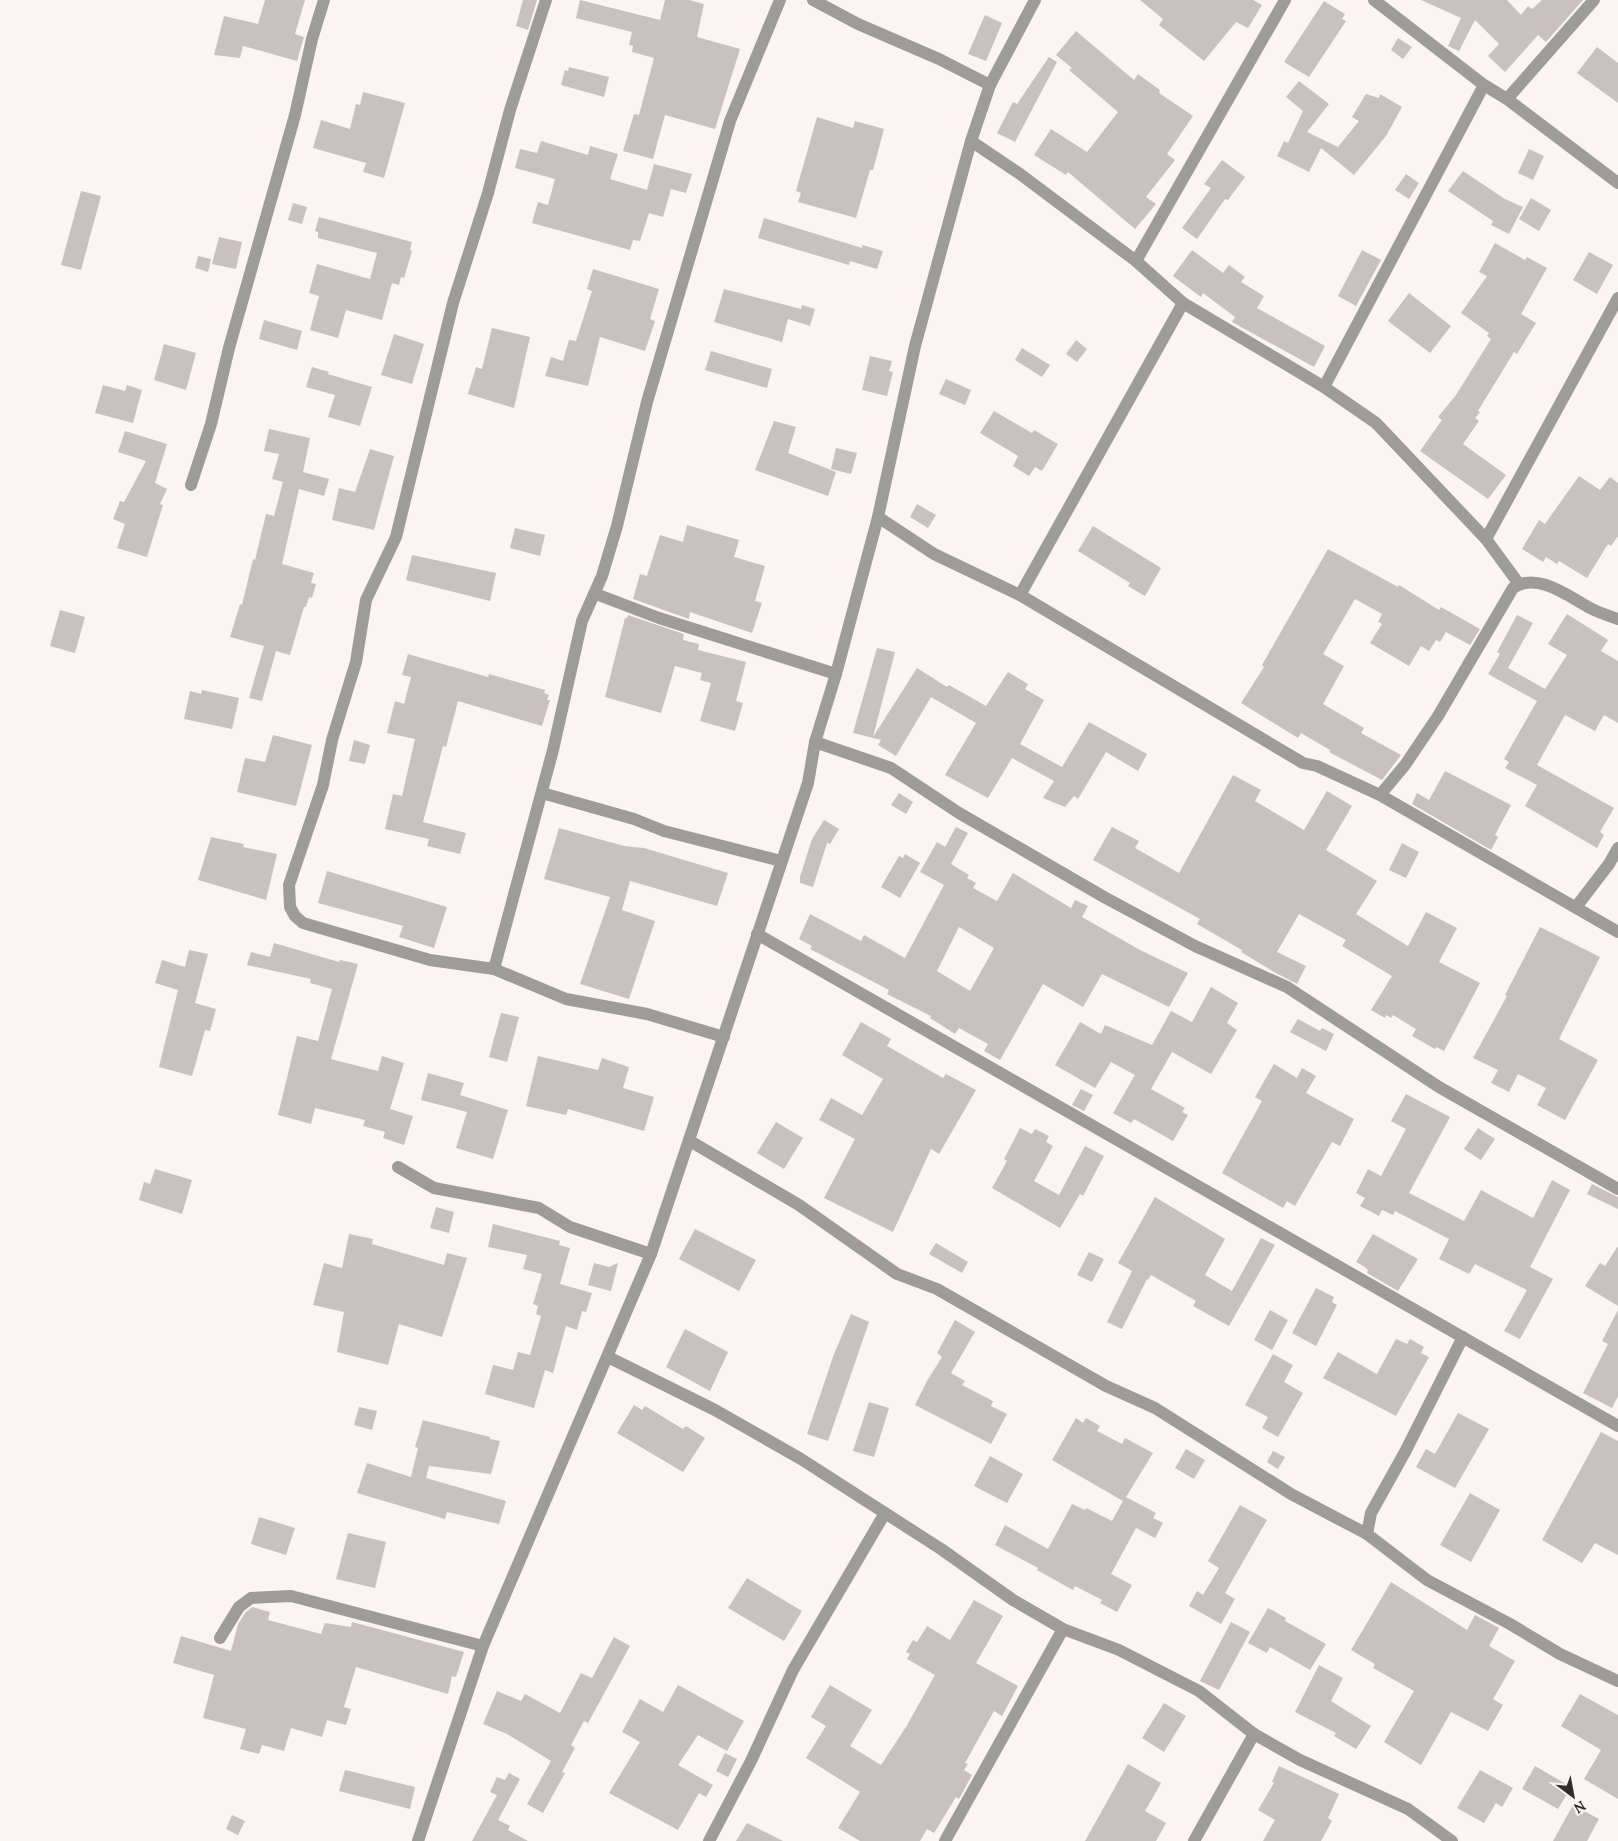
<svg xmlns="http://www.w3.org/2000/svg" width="1618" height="1841" font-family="Lora,serif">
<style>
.building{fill:#c8c1c0;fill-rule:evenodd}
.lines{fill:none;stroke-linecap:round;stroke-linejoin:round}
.street{stroke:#9e9b9b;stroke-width:12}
</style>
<rect width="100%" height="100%" fill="#fcf4f3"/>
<!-- building -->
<g class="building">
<polygon points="265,0 305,0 295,34 304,37 297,61 243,46 240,58 214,55 224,16 258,24"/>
<polygon points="523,0 537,0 528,30 516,26"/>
<polygon points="580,0 660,20 665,0 689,0 704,4 697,37 740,49 715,129 665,115 653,159 623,151 634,114 639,115 654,58 632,52 633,46 629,45 632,32 576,18"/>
<polygon points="1140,0 1253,0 1262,5 1248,28 1236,22 1204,61 1159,25 1163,19"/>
<polygon points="1421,0 1507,0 1521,15 1528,6 1532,9 1542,0 1583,0 1546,42 1538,35 1505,72 1488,56 1499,44 1475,20 1459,51 1448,46 1461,18"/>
<polygon points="1324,1 1345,14 1342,19 1346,21 1309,77 1284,62"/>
<polygon points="985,15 1002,23 986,61 968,54"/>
<polygon points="1076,31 1134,80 1138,74 1160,90 1159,93 1193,116 1167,154 1175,160 1146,197 1156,204 1135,229 1068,172 1066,175 1034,155 1051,129 1087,152 1118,112 1069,70 1072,68 1056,55"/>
<polygon points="1398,38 1412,47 1403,59 1391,50"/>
<polygon points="1597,47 1618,63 1618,103 1577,73"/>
<polygon points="1049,57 1057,62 1015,142 997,133 1013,102 1017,104"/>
<polygon points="569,67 609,77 604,97 561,85 565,70 568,71"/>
<polygon points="1299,81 1329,104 1307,132 1338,147 1359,121 1352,117 1366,94 1379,98 1380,94 1402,107 1386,136 1354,175 1321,148 1309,172 1277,156 1284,141 1288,143 1303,111 1286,97"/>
<polygon points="363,92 405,103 384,178 363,172 366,163 313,148 321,120 350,129 356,104 360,105"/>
<polygon points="817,117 853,128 855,121 884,129 873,170 870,170 856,218 798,202 801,193 796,191"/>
<polygon points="541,141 588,155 590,146 618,154 610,179 647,190 654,164 692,174 686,193 671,189 663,217 649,213 640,241 633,240 630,250 532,223 538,202 548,205 555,179 515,168 520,149 537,153"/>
<polygon points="1529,149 1544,156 1533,180 1518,173"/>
<polygon points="1222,160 1245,177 1228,200 1225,199 1197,239 1182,228 1211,188 1204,184"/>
<polygon points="1463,171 1505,199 1523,207 1509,234 1491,225 1493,221 1448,191"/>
<polygon points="1406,174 1419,183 1409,199 1395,190"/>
<polygon points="81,191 101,196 81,270 61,265"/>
<polygon points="1531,198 1551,210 1539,231 1519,219"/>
<polygon points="293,203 307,207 302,224 288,220"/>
<polygon points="319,217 412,242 410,250 412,251 404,278 401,277 399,285 392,283 382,320 346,310 338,338 310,330 319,296 309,293 317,264 370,279 377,253 318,238 318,232 315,231"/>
<polygon points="764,218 862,248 862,245 883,251 877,269 850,261 849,265 758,238"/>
<polygon points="219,237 242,242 236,269 212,264"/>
<polygon points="1495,243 1525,260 1527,257 1547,268 1521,314 1536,323 1517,354 1514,352 1478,411 1480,412 1475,418 1479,421 1463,444 1506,475 1488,499 1420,451 1442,420 1438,417 1456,395 1491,339 1487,336 1489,333 1461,313 1487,276 1479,272"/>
<polygon points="1192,250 1223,273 1229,265 1245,277 1241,282 1264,296 1257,308 1325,346 1314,367 1232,322 1235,317 1203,293 1201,297 1173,276"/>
<polygon points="1362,250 1381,260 1356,306 1338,296"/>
<polygon points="1589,252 1613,265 1597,294 1573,280"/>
<polygon points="198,256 211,259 208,272 195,268"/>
<polygon points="593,269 659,289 650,319 655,321 645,351 600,337 588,386 545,376 551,357 563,361 569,340 576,341 592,291 587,289"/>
<polygon points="724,289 801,309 802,305 815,309 810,326 788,319 782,342 714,322"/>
<polygon points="1409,293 1451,326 1430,353 1388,321"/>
<polygon points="264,320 302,331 297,350 259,339"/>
<polygon points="492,328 530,337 514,408 468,394 476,367 482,369"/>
<polygon points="394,334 424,344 412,384 381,375"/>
<polygon points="1076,340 1087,349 1077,362 1066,354"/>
<polygon points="164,344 196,353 186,390 154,380"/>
<polygon points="1022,348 1050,365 1042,377 1015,360"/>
<polygon points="711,351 772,369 767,388 705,370"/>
<polygon points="870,356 892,361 889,371 893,372 887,396 862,390"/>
<polygon points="312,367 329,372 328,374 372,387 360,426 328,417 335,395 306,387"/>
<polygon points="946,379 971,390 965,405 939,394"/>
<polygon points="103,385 125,391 127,385 142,390 133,423 95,413"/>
<polygon points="994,411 1032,433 1034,430 1058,444 1042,471 1035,467 1029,476 1013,466 1018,456 980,433"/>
<polygon points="774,421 796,427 788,453 836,472 828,496 755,470"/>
<polygon points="269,429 310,438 303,472 329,479 324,496 299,489 282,564 314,573 311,583 316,584 312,598 309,597 306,607 304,607 290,655 276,651 262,701 249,698 264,646 230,637 240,604 242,605 253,559 255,560 266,514 274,516 283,482 272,479 279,454 264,451"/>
<polygon points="125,431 167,444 155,483 167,489 160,504 163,505 147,557 117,548 125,524 113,519 120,501 124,502 146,461 118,452"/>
<polygon points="836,448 857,453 851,474 831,469"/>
<polygon points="370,449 394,456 374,530 332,520 339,488 355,492"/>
<polygon points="1579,476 1600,490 1610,477 1618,483 1618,536 1611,546 1608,544 1587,578 1559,561 1557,564 1546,557 1543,562 1522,549 1539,520 1545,524"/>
<polygon points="917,504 936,515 928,528 910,517"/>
<polygon points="687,525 739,540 734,557 765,566 755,601 762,603 752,633 690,612 689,619 633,599 640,574 647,576 660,535 683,542"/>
<polygon points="1093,526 1161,568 1145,596 1128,586 1130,583 1078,551"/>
<polygon points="515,528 545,535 540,556 510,548"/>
<polygon points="1328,549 1398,587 1399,585 1439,610 1441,607 1480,629 1470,645 1446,632 1440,642 1436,640 1429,651 1421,646 1409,666 1370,643 1382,624 1378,622 1382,614 1355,599 1323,654 1344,666 1323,704 1364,728 1361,733 1401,755 1382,780 1329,752 1330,750 1301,733 1298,738 1241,703 1264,667 1262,665"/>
<polygon points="412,555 496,573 490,601 406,580"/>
<polygon points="60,610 85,617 75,653 50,646"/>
<polygon points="1567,614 1608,640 1601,651 1618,661 1618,723 1604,715 1595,731 1565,715 1537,765 1614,808 1600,832 1604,835 1597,848 1525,806 1537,785 1505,768 1509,762 1504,759 1537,701 1488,674 1500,654 1497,652 1517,615 1533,623 1508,668 1545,689 1567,655 1548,644"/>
<polygon points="628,615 684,634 683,640 699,644 698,650 746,662 736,701 743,703 735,731 700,721 711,683 700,680 702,673 675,666 661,713 605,697 625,618 627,618"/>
<polygon points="877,648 895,652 873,737 917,668 947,687 949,685 986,706 1008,672 1028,684 1025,689 1044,700 1020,744 1062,767 1089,722 1147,754 1138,771 1106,752 1078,799 1074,796 1065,807 1043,798 1054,781 1012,758 988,798 945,775 976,723 931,697 896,756 878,745 881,740 853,733"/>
<polygon points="408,654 488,677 489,674 545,690 544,693 549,695 547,700 550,700 542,726 458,701 446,747 443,746 423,822 466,833 460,854 427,846 429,839 385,829 393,794 402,796 415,739 387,733 395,701 404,704 411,677 402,675"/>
<polygon points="202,690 239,698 232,729 184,719 190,691 201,694"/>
<polygon points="273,735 312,745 296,806 237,792 245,758 265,762"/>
<polygon points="354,740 370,745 365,764 349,761"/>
<polygon points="1445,771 1511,805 1495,835 1498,837 1491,850 1412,804 1417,793 1429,800"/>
<polygon points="1233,775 1261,790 1255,801 1304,830 1327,791 1352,806 1326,850 1377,881 1356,914 1408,946 1426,912 1457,928 1439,962 1480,983 1444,1051 1436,1047 1435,1049 1412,1036 1416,1029 1393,1015 1391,1018 1386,1015 1385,1018 1371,1010 1392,976 1342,946 1346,940 1299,914 1277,952 1306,966 1297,984 1274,972 1241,952 1242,950 1197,924 1200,919 1093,860 1112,827 1139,841 1135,848 1179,873"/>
<polygon points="899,793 913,802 906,814 891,805"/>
<polygon points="824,820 839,829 830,844 827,843 813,887 800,883 800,877 812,839"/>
<path d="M956,827l12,6 -17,31 18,11 -2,3 9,5 -3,5 24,13 16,-28 58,35 4,-8 13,6 -6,11 58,33 48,23 -19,34 -67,-33 -19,33 -40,-23 -43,76 -16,-9 4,-7 -29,-16 -4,6 -25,-16 1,-2 -44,-22 2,-4 -79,-41 2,-3 -13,-7 11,-25 51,27 3,-6 41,23 39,-73 -24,-13 17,-30 8,5zM959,927l35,21 -24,43 -33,-20z"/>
<polygon points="559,828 624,846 644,848 728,873 717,906 630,881 622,910 655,921 629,999 580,984 610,897 544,879"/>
<polygon points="211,837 244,844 243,847 277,854 266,900 198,880"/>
<polygon points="1402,843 1419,852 1406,878 1389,870"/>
<polygon points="905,854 920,863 900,898 881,887 899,856 903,858"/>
<polygon points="327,871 447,907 434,948 399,937 403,926 318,903"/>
<polygon points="1540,927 1600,957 1559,1039 1598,1060 1565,1120 1537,1105 1546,1088 1518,1074 1509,1092 1491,1083 1498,1070 1473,1058 1507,996 1505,995"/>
<polygon points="274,943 339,962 340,960 358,964 331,1059 378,1071 382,1056 404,1063 390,1109 413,1116 404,1145 383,1138 385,1132 363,1126 365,1120 315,1108 311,1124 278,1115 297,1036 318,1041 332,989 310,983 311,979 247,965 251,952 270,957"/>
<polygon points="189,950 208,954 195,1003 216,1009 210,1031 205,1030 192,1076 159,1067 178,990 155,983 162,960 185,967"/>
<polygon points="1211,987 1238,1003 1227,1023 1237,1030 1211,1074 1172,1052 1151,1089 1185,1108 1182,1112 1188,1115 1173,1141 1134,1119 1131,1123 1113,1113 1135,1075 1111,1062 1095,1088 1055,1065 1080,1022 1101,1034 1105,1025 1152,1045 1171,1011 1192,1022"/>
<polygon points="501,1013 519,1017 507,1062 489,1057"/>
<polygon points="1298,1019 1320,1031 1322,1028 1334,1034 1326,1051 1290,1032"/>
<polygon points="861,1022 891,1039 887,1046 943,1078 946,1074 976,1090 939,1154 931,1149 893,1232 824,1198 855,1139 819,1120 831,1098 862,1115 883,1079 842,1055"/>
<polygon points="538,1056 598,1070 602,1058 629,1067 623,1088 654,1097 644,1131 568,1109 566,1115 526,1106"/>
<polygon points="1274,1064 1297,1078 1302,1068 1316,1076 1306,1093 1354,1119 1340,1146 1332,1142 1295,1206 1287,1201 1283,1208 1222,1173 1262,1101 1255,1097"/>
<polygon points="428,1073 464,1083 460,1095 508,1110 493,1159 456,1148 467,1112 421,1100"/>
<polygon points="1081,1089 1093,1095 1084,1111 1072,1105"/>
<polygon points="1406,1094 1450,1117 1409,1193 1464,1221 1481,1190 1533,1218 1552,1180 1570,1190 1530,1267 1553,1279 1520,1339 1504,1331 1527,1290 1475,1264 1469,1274 1439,1259 1449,1239 1395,1211 1393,1215 1382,1210 1379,1216 1360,1206 1365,1198 1356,1193 1368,1169 1381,1176 1406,1129 1391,1121"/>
<polygon points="776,1122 803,1138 784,1169 757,1153"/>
<polygon points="1020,1128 1032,1134 1035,1129 1049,1136 1046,1142 1053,1146 1034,1181 1059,1195 1085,1146 1104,1156 1083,1196 1080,1194 1060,1228 992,1188 1007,1161 1004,1159"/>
<polygon points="1478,1128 1495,1139 1481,1160 1464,1149"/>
<polygon points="155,1169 192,1180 182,1214 139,1200 144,1182 150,1184"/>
<polygon points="1592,1184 1618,1197 1618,1209 1587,1194"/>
<polygon points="1155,1197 1225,1239 1205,1275 1232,1291 1261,1238 1275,1245 1229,1326 1193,1306 1196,1301 1151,1275 1148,1280 1147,1279 1122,1329 1107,1322 1132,1271 1118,1263"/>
<polygon points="436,1207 454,1212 449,1233 430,1228"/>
<polygon points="493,1224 560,1241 559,1245 570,1248 560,1284 592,1293 586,1312 582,1311 577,1330 566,1326 553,1373 545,1370 534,1408 485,1394 493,1365 513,1370 518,1352 530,1355 541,1316 536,1314 538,1306 533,1304 542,1274 523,1269 527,1255 488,1247"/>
<polygon points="695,1229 756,1260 739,1291 679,1259"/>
<polygon points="349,1234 373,1239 372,1244 444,1265 447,1253 467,1258 442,1337 399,1324 388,1365 337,1352 344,1312 313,1305 324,1263 342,1268"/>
<polygon points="1373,1234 1418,1259 1398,1291 1367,1273 1368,1270 1365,1267 1356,1262"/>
<polygon points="936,1243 968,1262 962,1273 929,1254"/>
<polygon points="1618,1246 1618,1306 1585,1286 1600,1263 1605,1266"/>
<polygon points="1089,1252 1104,1259 1092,1282 1077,1275"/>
<polygon points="594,1263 609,1267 618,1263 611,1291 588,1285"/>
<polygon points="1316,1288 1334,1297 1332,1302 1337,1305 1316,1346 1292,1333"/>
<polygon points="1270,1310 1288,1320 1272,1350 1254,1340"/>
<polygon points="1618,1310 1618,1396 1612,1408 1583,1393 1608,1344 1602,1341"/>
<polygon points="851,1314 869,1322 828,1441 807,1434 834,1354"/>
<polygon points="955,1320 975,1332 951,1373 965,1381 962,1385 993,1401 991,1406 1007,1414 991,1444 915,1405 927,1381 942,1357 937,1353"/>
<polygon points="685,1329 728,1352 710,1391 666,1367"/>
<polygon points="1396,1339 1407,1344 1410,1339 1424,1347 1421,1353 1429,1357 1396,1416 1323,1378 1338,1352 1377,1374"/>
<polygon points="1273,1354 1293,1365 1284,1382 1303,1393 1278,1437 1262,1428 1268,1417 1245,1405"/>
<polygon points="869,1402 889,1408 874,1457 853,1451"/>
<polygon points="634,1405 642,1410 645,1406 683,1429 686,1426 705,1438 683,1472 617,1433"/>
<polygon points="359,1407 377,1411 372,1430 354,1425"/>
<polygon points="1458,1413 1489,1429 1455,1488 1416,1467 1426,1449 1435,1454"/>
<polygon points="1076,1418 1083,1423 1086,1418 1100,1426 1097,1431 1122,1444 1125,1438 1153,1453 1126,1497 1156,1513 1153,1518 1163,1523 1155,1538 1136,1528 1111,1574 1132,1585 1117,1612 1100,1603 1102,1600 1075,1586 1073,1590 1037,1570 1038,1568 995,1545 1005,1525 1048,1549 1072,1504 1085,1510 1086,1508 1112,1521 1123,1501 1052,1460"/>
<polygon points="423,1420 490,1437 490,1439 500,1441 491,1474 429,1466 426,1478 506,1501 499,1524 447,1512 445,1519 357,1493 367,1463 411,1477 418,1448 415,1447"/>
<polygon points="1601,1432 1618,1441 1618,1555 1595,1543 1582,1563 1542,1540"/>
<polygon points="1186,1449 1205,1460 1194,1479 1175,1468"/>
<polygon points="1273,1451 1285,1457 1278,1469 1267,1462"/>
<polygon points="990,1456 1023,1474 1007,1503 974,1486"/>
<polygon points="1470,1493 1500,1510 1471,1562 1440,1545"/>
<polygon points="1240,1505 1267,1520 1225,1593 1235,1599 1221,1624 1189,1606 1197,1591 1203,1595 1219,1568 1208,1561"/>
<polygon points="259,1517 295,1528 286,1555 251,1544"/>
<polygon points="348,1533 386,1542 375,1588 336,1579"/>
<polygon points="747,1578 802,1611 784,1641 728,1608"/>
<polygon points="1391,1582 1467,1630 1475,1615 1499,1628 1489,1646 1515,1661 1493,1699 1503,1705 1488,1731 1451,1712 1421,1765 1384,1742 1414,1691 1373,1668 1375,1664 1351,1650"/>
<polygon points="974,1600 1003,1616 976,1663 1018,1686 1002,1716 994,1711 965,1763 968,1764 964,1770 972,1775 959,1799 956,1797 934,1833 927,1829 920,1841 860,1841 838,1828 860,1792 806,1758 826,1726 811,1717 830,1685 872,1710 850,1746 881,1765 906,1727 935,1675 907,1659 910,1654 906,1652 913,1640 917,1642 927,1626 950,1640"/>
<polygon points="252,1607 270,1612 268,1620 321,1634 325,1623 351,1627 352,1622 464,1652 456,1677 452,1676 448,1694 356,1667 344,1707 351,1709 346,1725 327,1720 322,1737 291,1728 284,1751 262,1745 259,1754 240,1749 246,1729 203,1718 214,1675 173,1663 181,1636 231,1651 238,1624 245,1613"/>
<polygon points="1268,1608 1286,1618 1285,1621 1326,1644 1310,1670 1270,1647 1267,1653 1248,1643"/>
<polygon points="1231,1622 1250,1632 1219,1690 1200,1681"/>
<polygon points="614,1637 630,1646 588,1723 584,1721 571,1745 575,1748 562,1772 565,1773 543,1813 527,1804 551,1761 507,1734 483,1724 497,1691 521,1701 525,1694 560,1713 581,1673 592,1678"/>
<polygon points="1319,1665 1343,1678 1331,1701 1371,1726 1356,1749 1334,1736 1336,1733 1295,1712"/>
<polygon points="678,1685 744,1721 727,1751 698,1735 678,1765 713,1785 706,1797 699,1793 678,1830 609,1793 640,1742 622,1732 640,1699 663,1712"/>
<polygon points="1580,1694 1618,1715 1618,1799 1584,1779 1601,1750 1561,1726"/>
<polygon points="1164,1703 1186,1716 1164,1752 1142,1738"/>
<polygon points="725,1753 737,1759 728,1777 716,1771"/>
<polygon points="1128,1764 1161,1783 1145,1811 1166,1823 1156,1841 1085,1841"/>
<polygon points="1279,1766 1339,1794 1328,1818 1332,1821 1321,1841 1263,1841 1275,1820 1258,1810 1274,1783 1272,1782"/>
<polygon points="1535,1766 1571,1787 1558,1809 1522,1789"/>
<polygon points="345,1770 415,1787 410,1809 339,1791"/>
<polygon points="1480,1770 1513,1788 1502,1807 1496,1803 1484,1823 1457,1808"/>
<polygon points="509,1773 520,1779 498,1820 510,1826 508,1830 528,1841 472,1841 497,1795 490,1792 497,1777 505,1780"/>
<polygon points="1573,1805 1599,1819 1587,1841 1553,1841"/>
<polygon points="232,1815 245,1821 238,1835 226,1829"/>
<polygon points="747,1823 783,1841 736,1841"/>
</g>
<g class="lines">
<!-- street -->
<g class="street">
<polyline points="546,0 510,110 488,193 453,303 396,537 366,600 356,662 332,740 323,785 289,885 290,907 295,916 303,923 430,960 494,969 566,999 647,1014 724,1037"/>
<polyline points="813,0 858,24 939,59 990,85"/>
<polyline points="1374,0 1484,85 1507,99 1618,183"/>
<polyline points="1507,99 1594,0"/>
<polyline points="971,141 1020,174 1136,261 1183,303 1324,387 1376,423 1486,539 1519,584"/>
<polyline points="1136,261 1285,0"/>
<polyline points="1324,387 1484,85"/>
<polyline points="191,485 211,424 229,348 295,115 312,39 324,0"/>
<polyline points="878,517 934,554 1020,595 1303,763 1317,766 1380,795 1618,932"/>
<polyline points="1486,539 1618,298"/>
<polyline points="596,594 659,618 836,674"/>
<polyline points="1020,595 1183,303"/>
<polyline points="815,742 891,768 959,813 1104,897 1195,946 1287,987 1439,1087 1618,1189"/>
<polyline points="542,793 634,819 664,831 781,861"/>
<path d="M1380,795l25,-30 33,-49 75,-128c25,-17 56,9 79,21 8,4 17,7 26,10"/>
<polyline points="1576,907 1609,864 1618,848"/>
<polyline points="757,934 1618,1426"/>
<polyline points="494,969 553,750 582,621 602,576 617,526 647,402 730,121 780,0"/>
<polyline points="690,1141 799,1205 897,1274 937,1289 1106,1386 1155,1408 1291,1494 1367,1534 1427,1580 1510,1624 1560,1654 1618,1681"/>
<polyline points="398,1167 434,1188 539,1208 570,1227 651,1254"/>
<polyline points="608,1357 715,1410 801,1459 941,1549 1013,1600 1063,1629 1119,1650 1199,1691 1254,1734 1300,1760 1408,1809 1452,1841"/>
<polyline points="1367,1534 1371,1513 1405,1452 1463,1337"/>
<polyline points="220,1638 239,1607 251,1598 291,1596 483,1646"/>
<polyline points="418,1841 483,1646 651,1254 808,783 815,742 836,674 878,517 915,346 971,141 990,85 1035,0"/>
<polyline points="709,1841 751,1761 793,1670 885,1513"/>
<polyline points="945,1841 1063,1629"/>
<polyline points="1194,1841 1254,1734"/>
</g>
</g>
<!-- north arrow -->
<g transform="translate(1573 1796) rotate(148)" stroke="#fcf4f3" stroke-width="4" paint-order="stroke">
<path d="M0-4L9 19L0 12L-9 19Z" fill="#302d2c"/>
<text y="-8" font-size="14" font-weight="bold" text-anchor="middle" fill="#302d2c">N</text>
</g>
</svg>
